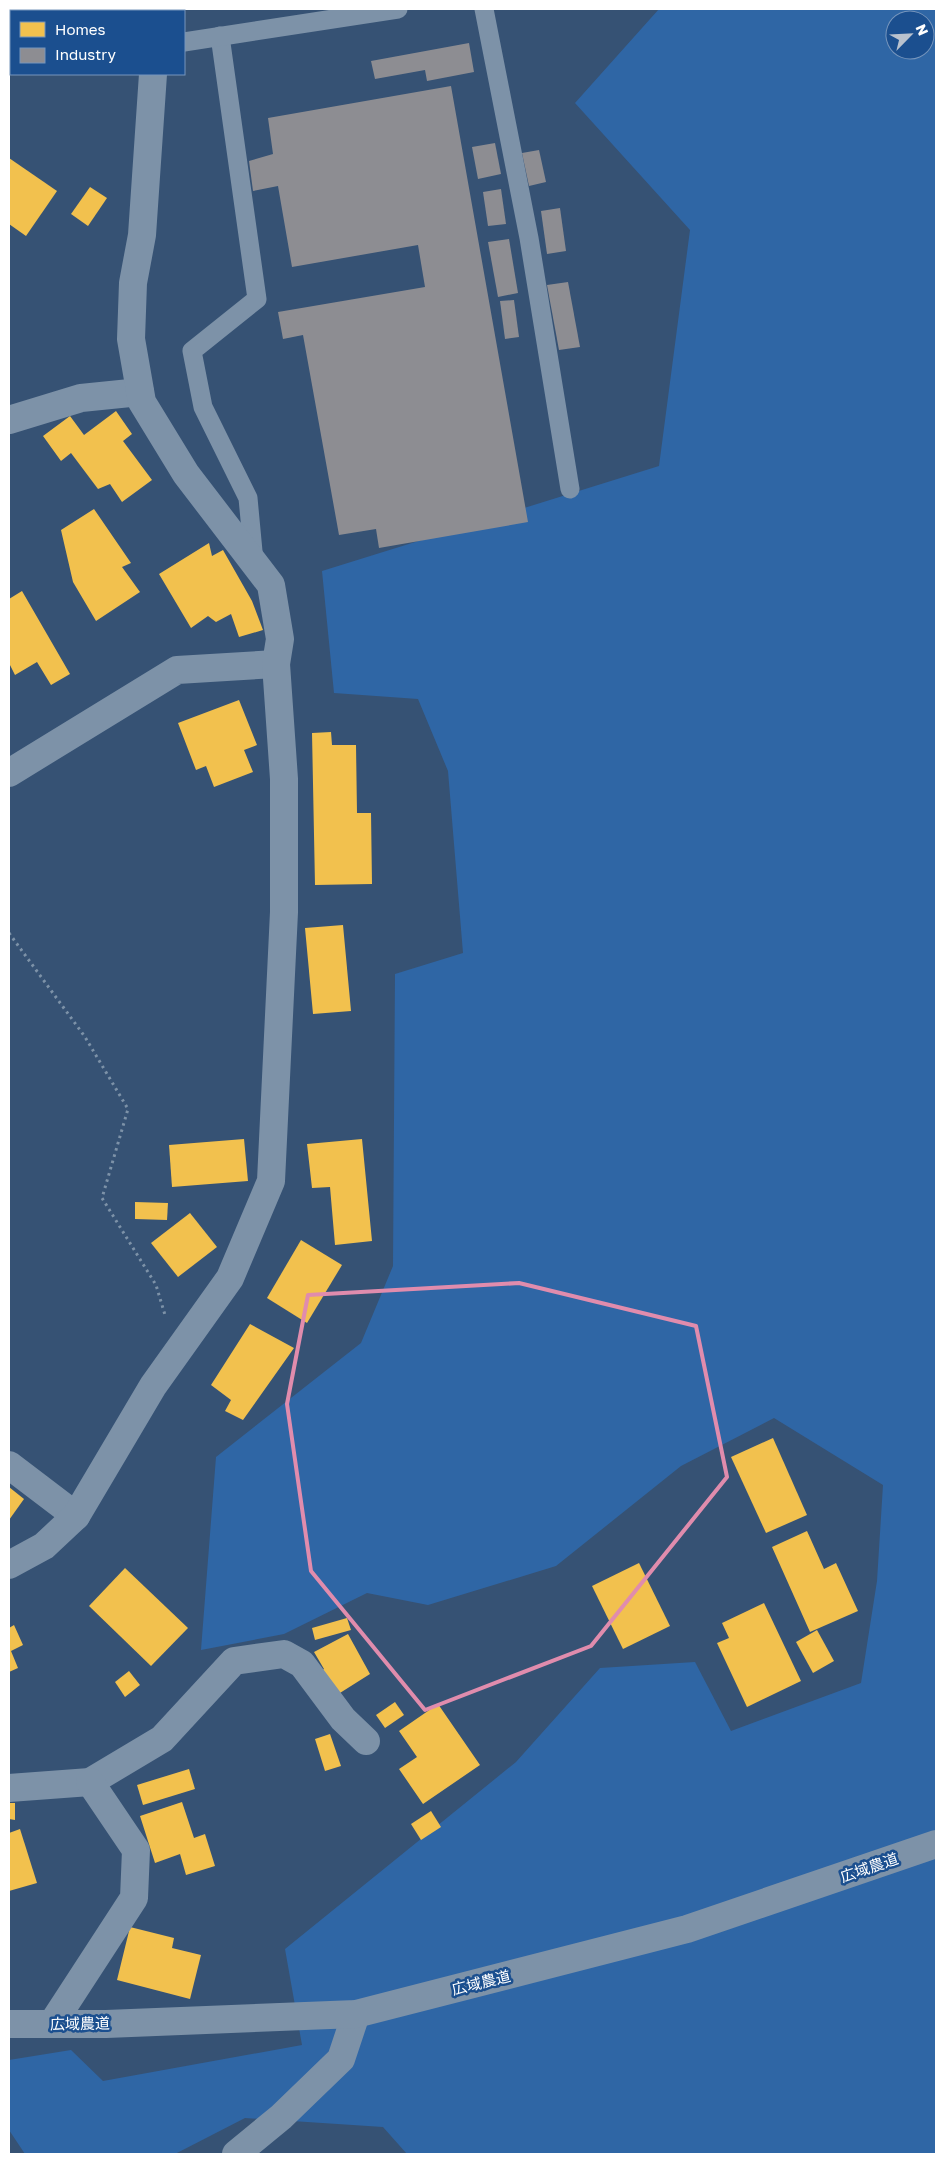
<svg xmlns="http://www.w3.org/2000/svg" width="945" height="2163" font-family="'Golos Text','Noto Sans JP',sans-serif">
<style>
.green{fill:#2f66a5;fill-rule:evenodd}
.homes{fill:#f2c14e}
.industry{fill:#8d8d92}
.lines{fill:none;stroke-linecap:round;stroke-linejoin:round}
.path{stroke:#7d92a8;stroke-width:3;stroke-dasharray:2.5 4;stroke-linecap:butt}
.service{stroke:#7d92a8;stroke-width:19}
.minor{stroke:#7d92a8;stroke-width:28}
.tertiary{stroke:#7d92a8;stroke-width:28}
.marked{fill:none;stroke:#e08cad;stroke-width:4;stroke-linejoin:round}
.labels{text-anchor:middle;dominant-baseline:central;stroke-width:5;stroke-linejoin:round;paint-order:stroke}
.street-label{font-size:15px;fill:#fff;stroke:#1b4f8f}
</style>
<rect width="100%" height="100%" fill="#365274"/>
<!-- green -->
<path class="green" d="M659,9h277v2145h-529l-24,-27 -138,-9 -70,36h-150l-16,-24v-70l62,-10 32,31 199,-36 -17,-96 231,-187 84,-94 95,-6 36,69 130,-48 16,-102 6,-96 -109,-67 -93,48 -125,100 -128,39 -61,-12 -83,41 -83,16 15,-193 145,-114 32,-77 2,-292 68,-21 -15,-182 -30,-72 -84,-6 -12,-122 337,-105 31,-236 -115,-127zM895,20h30v30h-30z"/>
<!-- homes -->
<g class="homes">
<polygon points="9,158 57,191 26,236 9,224"/>
<polygon points="90,187 107,198 88,226 71,214"/>
<polygon points="116,411 132,434 123,441 152,480 122,502 110,484 98,489 71,453 61,461 43,436 70,416 84,435"/>
<polygon points="94,509 131,563 122,567 140,592 96,621 73,582 61,530"/>
<polygon points="209,543 212,556 223,550 252,601 263,630 239,637 231,614 216,622 208,616 191,628 159,574"/>
<polygon points="22,591 70,674 51,685 37,662 15,675 9,663 9,599"/>
<polygon points="239,700 257,745 244,750 253,772 214,787 206,766 196,770 178,723"/>
<polygon points="331,732 332,745 356,745 357,813 371,813 372,884 315,885 312,733"/>
<polygon points="343,925 351,1011 313,1014 305,928"/>
<polygon points="244,1139 248,1181 172,1187 169,1145"/>
<polygon points="362,1139 372,1241 335,1245 330,1187 312,1188 307,1144"/>
<polygon points="135,1202 168,1203 167,1220 135,1219"/>
<polygon points="190,1213 217,1247 178,1277 151,1243"/>
<polygon points="301,1240 342,1265 307,1323 267,1298"/>
<polygon points="250,1324 294,1348 243,1420 225,1411 231,1400 211,1385"/>
<polygon points="773,1438 807,1515 766,1533 731,1457"/>
<polygon points="9,1487 24,1499 9,1520"/>
<polygon points="807,1531 824,1569 836,1563 858,1611 810,1632 772,1547"/>
<polygon points="639,1563 670,1626 623,1649 592,1586"/>
<polygon points="125,1568 188,1628 151,1666 89,1606"/>
<polygon points="764,1603 801,1681 747,1707 717,1643 729,1638 722,1623"/>
<polygon points="347,1618 351,1630 315,1640 312,1628"/>
<polygon points="14,1625 23,1645 11,1651 18,1668 9,1672 9,1628"/>
<polygon points="817,1630 834,1661 813,1673 796,1642"/>
<polygon points="348,1634 370,1674 332,1698 316,1674 324,1669 314,1652"/>
<polygon points="129,1671 140,1685 125,1697 115,1682"/>
<polygon points="395,1702 404,1715 385,1728 376,1715"/>
<polygon points="438,1704 480,1765 423,1804 399,1769 417,1757 399,1731"/>
<polygon points="330,1734 341,1766 325,1771 315,1739"/>
<polygon points="189,1769 195,1789 143,1805 137,1785"/>
<polygon points="182,1802 194,1838 205,1834 215,1866 186,1875 180,1854 155,1863 140,1816"/>
<polygon points="9,1803 15,1803 15,1820 9,1819"/>
<polygon points="431,1811 441,1827 421,1840 411,1824"/>
<polygon points="20,1829 37,1883 9,1891 9,1833"/>
<polygon points="130,1927 174,1938 172,1948 201,1955 190,1999 117,1980"/>
</g>
<!-- industry -->
<g class="industry">
<polygon points="469,43 474,72 427,81 425,70 375,79 371,61"/>
<polygon points="451,86 528,522 379,548 376,529 339,535 303,335 283,339 278,312 425,287 418,245 292,267 278,186 253,191 249,161 273,154 268,118"/>
<polygon points="495,143 501,174 478,179 472,147"/>
<polygon points="539,150 546,182 529,186 522,153"/>
<polygon points="501,189 506,224 488,226 483,192"/>
<polygon points="560,208 566,251 547,254 541,211"/>
<polygon points="509,239 518,293 498,297 488,242"/>
<polygon points="568,282 580,347 559,350 547,285"/>
<polygon points="514,300 519,337 505,339 500,301"/>
</g>
<g class="lines">
<!-- path -->
<polyline class="path" points="9,933 85,1037 128,1109 102,1198 156,1285 165,1315"/>
<!-- service -->
<g class="service">
<polyline points="484,9 529,238 570,489"/>
<polyline points="220,36 257,299 192,351 203,407 248,498 254,562"/>
<polyline points="184,42 398,9"/>
</g>
<!-- minor -->
<g class="minor">
<polyline points="153,11 153,9"/>
<polyline points="9,420 81,398 140,392"/>
<polyline points="9,773 177,670 276,664"/>
<polyline points="9,1465 76,1516"/>
<polyline points="9,1565 44,1546 76,1516 153,1386 230,1278 271,1181 284,912 284,779 276,664 280,639 271,585 186,474 142,402 131,339 133,283 142,235 153,74"/>
<polyline points="9,1788 90,1782 162,1739 234,1661 284,1654 302,1664 343,1719 366,1741"/>
<polyline points="52,2024 134,1898 136,1850 90,1782"/>
<polyline points="236,2154 281,2117 341,2059 356,2014"/>
</g>
<!-- tertiary -->
<polyline class="tertiary" points="9,2024 106,2024 356,2014 687,1929 936,1844"/>
</g>
<!-- marked area -->
<path class="marked" d="M519,1283l177,43 31,151 -136,169 -166,64 -114,-139 -24,-167 21,-109z"/>
<g class="labels">
<!-- street labels -->
<g class="street-label">
<text transform="translate(869 1867) rotate(-19)">広域農道</text>
<text transform="translate(481 1982) rotate(-14)">広域農道</text>
<text transform="translate(80 2023) rotate(-1)">広域農道</text>
</g>
</g>
<!-- border -->
<rect width="945" height="2163" fill="none" stroke="#ffffff" stroke-width="20"/>
<!-- legend -->
<rect x="10" y="10" width="175" height="65" fill="#1b4f8f" stroke="#7695bc"/>
<rect x="20" y="22" width="25" height="15" fill="#f2c14e" stroke="#7695bc"/>
<text x="55" y="35" font-size="15" fill="#ffffff">Homes</text>
<rect x="20" y="48" width="25" height="15" fill="#8d8d92" stroke="#7695bc"/>
<text x="55" y="60" font-size="15" fill="#ffffff">Industry</text>
<!-- north arrow -->
<g transform="translate(910 35) rotate(66)"><circle r="24" fill="#1b4f8f" stroke="#7695bc"/>
<path d="M0-4L9 19L0 12L-9 19Z" fill="#b9c2ce"/>
<text y="-8" font-size="14" font-weight="bold" text-anchor="middle" fill="#ffffff">N</text>
</g>
</svg>
